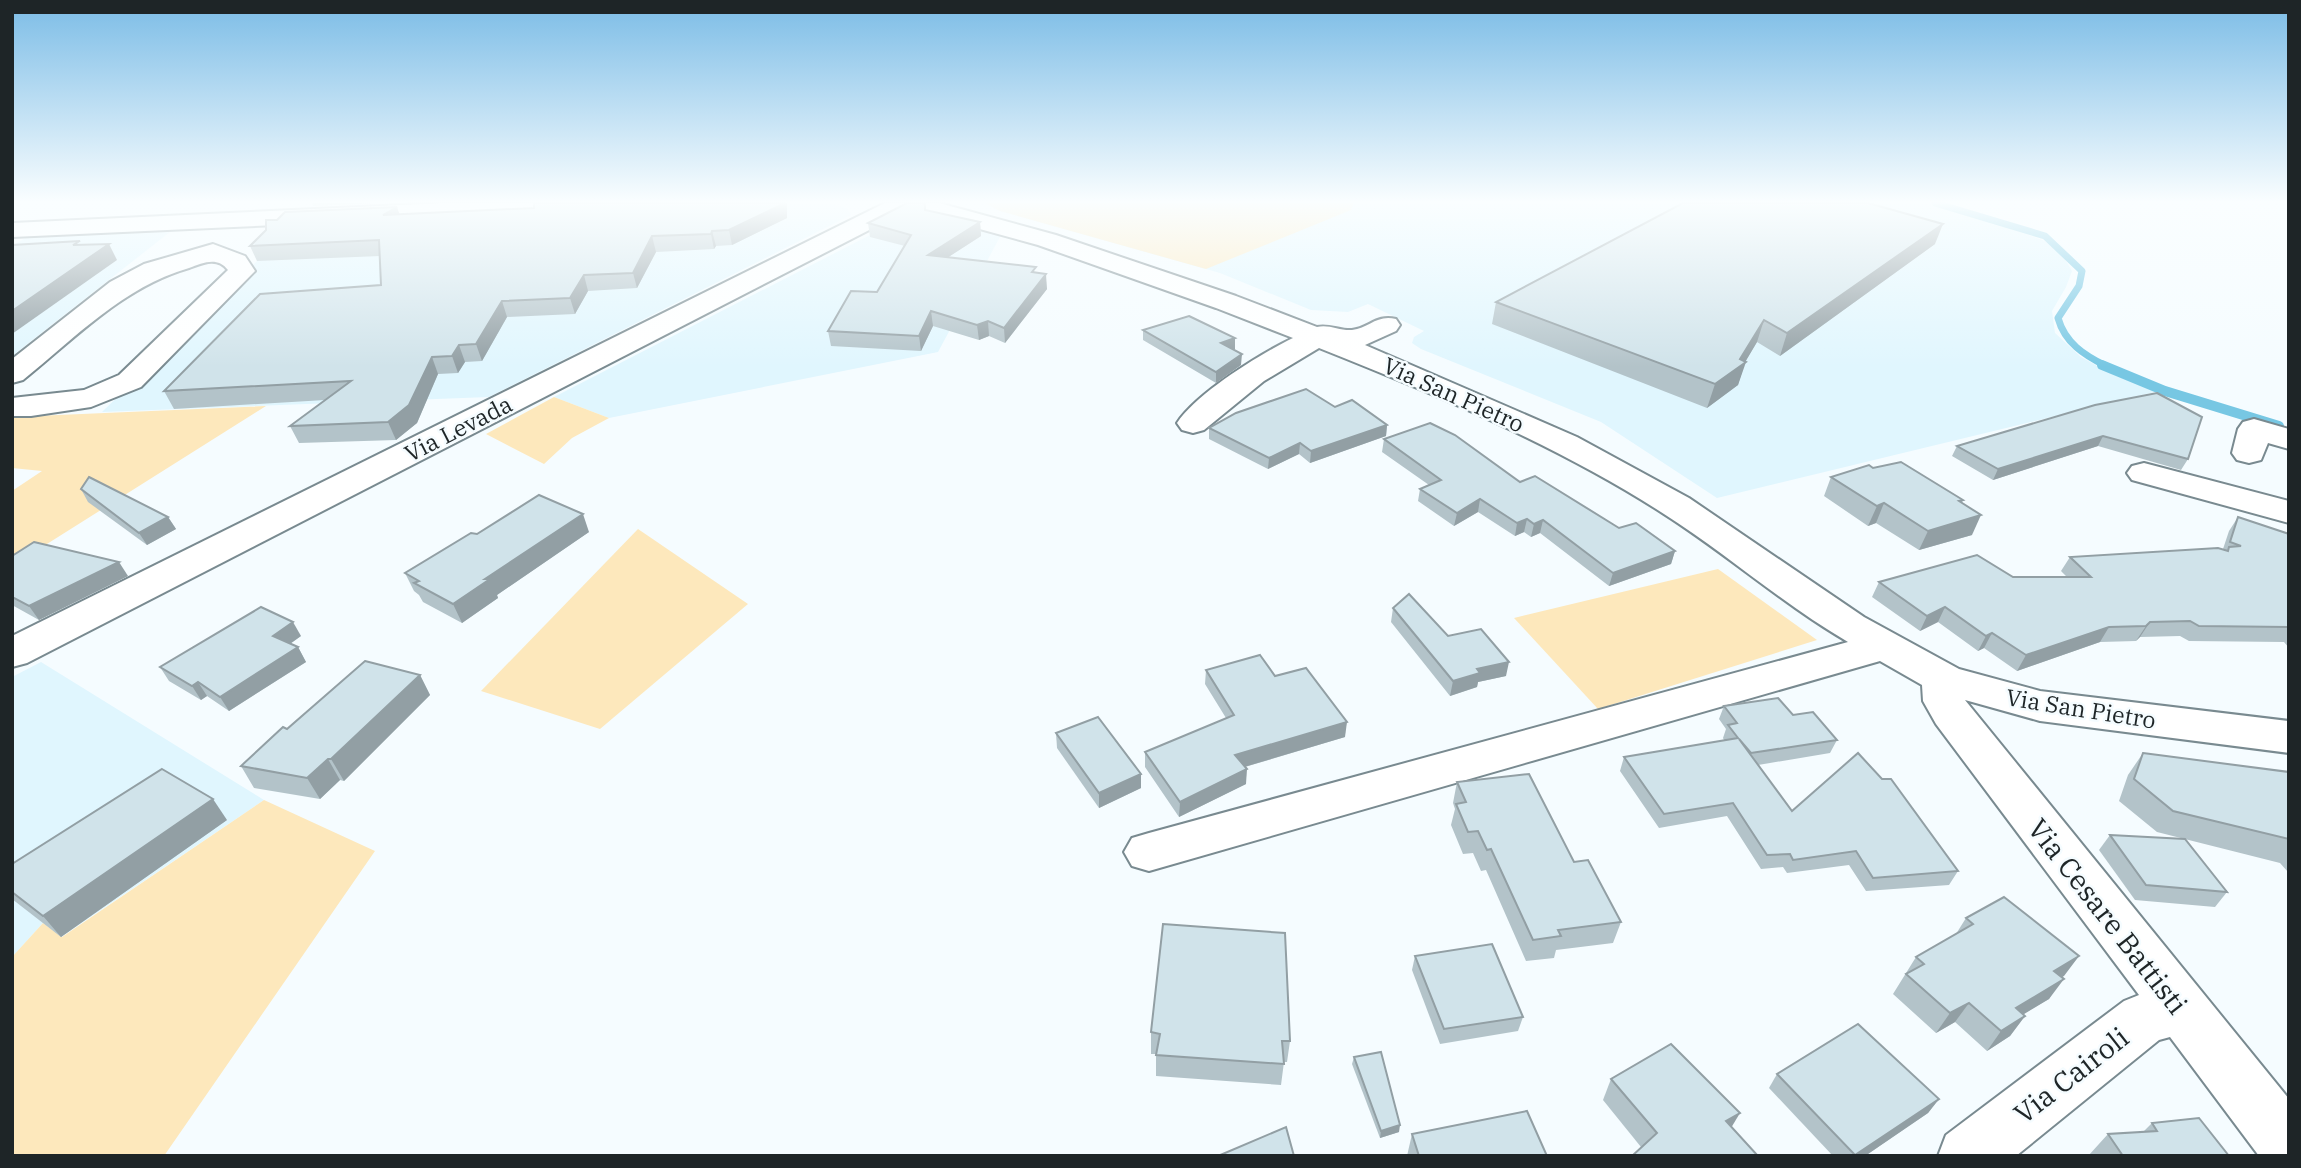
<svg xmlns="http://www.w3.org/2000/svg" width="2301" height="1168" font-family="'IBM Plex Serif',serif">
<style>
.built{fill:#e0f6fe}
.green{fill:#fde8bc}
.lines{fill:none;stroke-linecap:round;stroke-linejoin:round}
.stream-far1{stroke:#77c7e3;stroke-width:7}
.stream{stroke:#77c7e3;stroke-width:10}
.minor-casing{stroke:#798a90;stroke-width:4}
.major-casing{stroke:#798a90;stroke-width:4}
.minor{fill:#fff;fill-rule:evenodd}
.major{fill:#fff;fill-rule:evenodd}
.wall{fill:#b3c3c9}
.shaded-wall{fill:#929fa4}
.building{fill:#d0e3ea;stroke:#929fa4;stroke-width:2}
.labels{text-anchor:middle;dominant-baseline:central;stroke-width:5;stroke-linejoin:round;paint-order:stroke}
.street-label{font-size:23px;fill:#1e2527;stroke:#f5fcff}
.near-street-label{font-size:28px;fill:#1e2527;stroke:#f5fcff}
</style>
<rect width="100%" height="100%" fill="#f5fcff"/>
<!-- built -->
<g class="built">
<polygon points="734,203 835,204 848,209 851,215 489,397 102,412 297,222"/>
<polygon points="985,203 1927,203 1976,216 2045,241 2065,259 2072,271 2066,287 2052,311 2055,333 2081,357 2116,376 2159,391 1717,498 1601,422 1421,349 1412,343 1414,337 1424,331 1368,304 1348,312 1311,310 1220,273 1000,211"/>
<polygon points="911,214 1001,235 938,352 609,418 554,397"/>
<polygon points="175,228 12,356 12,246 32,234"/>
<polygon points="41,662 264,800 61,937 43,923 12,957 12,677"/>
</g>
<!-- green -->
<g class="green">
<polygon points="985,203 1353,203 1353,204 1351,210 1206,269 1000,211"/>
<polygon points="554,397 609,418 572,438 544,464 486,434"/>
<polygon points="266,406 12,566 12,491 42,471 12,468 12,417"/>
<polygon points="638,529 748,604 600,729 481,691"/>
<polygon points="1718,569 1817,640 1598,709 1514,618"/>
<polygon points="264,800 375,851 164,1156 12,1156 12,957 43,923 62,937"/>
</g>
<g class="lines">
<!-- stream-far1 -->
<path class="stream-far1" d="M1935,203l110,33 37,35 -3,15 -21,32c7,25 26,37 48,48"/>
<!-- stream -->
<polyline class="stream" points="2102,365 2165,391 2279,426"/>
<!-- minor casing -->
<g class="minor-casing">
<g id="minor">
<polygon points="445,203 620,203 616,208 608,210 12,237 12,223"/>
<path d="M899,203h40l117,32 180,61 81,31c12,-3 23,4 35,3 17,-2 25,-16 44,-11l4,6 -4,6 -31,14 212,92 112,61 175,119 95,52 81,22 249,30v32l-249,-32 -75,-21 324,399v57h-30l-89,-119 -11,3 -143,116h-78l8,-21 178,-134 15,-6 -203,-271 -13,-23 -1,-16 -42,-24 -731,210 -17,-5 -8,-14 8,-14 17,-5 699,-191c-64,-37 -121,-88 -184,-128 -105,-68 -229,-120 -345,-166l-55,33 -60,49 -11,3 -11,-3 -5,-7c20,-30 83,-69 116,-85l-77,-30 -178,-63 -135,-37z"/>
<path d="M213,244l32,12 10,15 -114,116 -50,20 -60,9h-19v-18l72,-8 35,-15 109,-105c-11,-14 -25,-7 -39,-2 -66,19 -114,70 -166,112l-11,3v-24l98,-77 34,-18z"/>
<polygon points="2254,419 2289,429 2289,449 2268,443 2261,460 2249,463 2237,460 2232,453 2238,429 2243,422"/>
<polygon points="2144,463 2289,501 2289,523 2132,480 2127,473 2132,466"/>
</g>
</g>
<!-- major casing -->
<g class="major-casing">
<polygon id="major" points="885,203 916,203 912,208 27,663 12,667 12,636"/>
</g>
<!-- minor -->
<use href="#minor" class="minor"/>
<!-- major -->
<use href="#major" class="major"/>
</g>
<!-- wall -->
<g class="wall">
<polygon points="312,203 383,203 313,206"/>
<polygon points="534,203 787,203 787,218 732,245 716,246 714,249 656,252 637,288 588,291 575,314 507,317 482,361 465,362 458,373 438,374 417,423 396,440 299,443 290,426 325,400 174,409 164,391 381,285 380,256 257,261 250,246 277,220 397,207 399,214 534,208"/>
<polygon points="925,204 926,211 980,222 981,236 948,257 1036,272 1047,289 1005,343 989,336 979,340 933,326 921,351 831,346 828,331 877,292 905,246 870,237 868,223"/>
<polygon points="1935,244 1780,356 1757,342 1745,362 1738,385 1707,408 1492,324 1496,302"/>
<polygon points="1143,330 1235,338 1235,349 1233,349 1241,365 1216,383 1143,340"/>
<polygon points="2095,405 2188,459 2181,470 2098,446 1993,480 1952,456 1957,446"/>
<polygon points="1335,407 1387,425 1386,436 1310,463 1299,454 1268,469 1209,439 1209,428"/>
<polygon points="1384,439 1520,482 1619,528 1675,551 1671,564 1609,586 1540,533 1531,537 1524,532 1515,536 1478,512 1454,526 1418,501 1420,489 1429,485 1382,452"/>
<polygon points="1873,468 1963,500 1962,503 1972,535 1919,550 1876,523 1868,526 1824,496 1831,477"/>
<polygon points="81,489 168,517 176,529 147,545 88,502"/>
<polygon points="2238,517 2289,534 2289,648 2284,642 2189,641 2180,636 2140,637 2136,641 2100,642 2017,671 1984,648 1978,651 1938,622 1920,631 1872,597 1879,582 2013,577 2067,577 2061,571 2070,557 2223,549 2229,531"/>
<polygon points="589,532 497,595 498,598 462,623 423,602 419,595 414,591 405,573 477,534"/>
<polygon points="12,556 128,576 39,620 12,605"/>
<polygon points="1393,608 1448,636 1506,676 1478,682 1477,687 1450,696 1391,622"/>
<polygon points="301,636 290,644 298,647 306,662 229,711 207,696 201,700 169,681 160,667"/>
<polygon points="1206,670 1275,676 1345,737 1245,767 1246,784 1179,817 1145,767 1145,752 1226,718 1205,684"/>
<polygon points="420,675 430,695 344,781 340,780 320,799 254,788 241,766"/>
<polygon points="1724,706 1793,715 1837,740 1830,753 1758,765 1792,811 1958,871 1949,885 1866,891 1849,865 1787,873 1783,867 1761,869 1727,816 1659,828 1620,771 1624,757 1724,740 1723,738 1726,729 1719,719"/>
<polygon points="1056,733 1141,774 1141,788 1099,808 1057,748"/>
<polygon points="2143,753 2289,772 2289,873 2280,863 2157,832 2119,801 2128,775"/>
<polygon points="1457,782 1574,862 1621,922 1613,943 1556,950 1554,958 1526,961 1486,870 1481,871 1473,853 1463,854 1451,825 1455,809 1453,803"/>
<polygon points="227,820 61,937 12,899 12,864"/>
<polygon points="2110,835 2227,892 2215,907 2135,900 2099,850"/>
<polygon points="1966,918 2079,956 2062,977 2049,999 2023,1014 2025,1016 2010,1036 1987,1051 1955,1022 1936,1033 1893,994 1916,957 1956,934"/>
<polygon points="1415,956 1523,1017 1518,1031 1440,1044 1412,970"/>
<polygon points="1151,1032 1290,1041 1287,1062 1284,1062 1281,1085 1156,1076 1156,1054 1151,1054"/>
<polygon points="1354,1057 1399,1132 1380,1138 1352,1064"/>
<polygon points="1777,1074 1939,1099 1928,1113 1865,1156 1833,1156 1769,1088"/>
<polygon points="1611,1079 1732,1127 1641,1147 1603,1100"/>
<polygon points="2152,1123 2229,1156 2089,1156 2089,1155 2108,1134 2143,1132"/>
<polygon points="1412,1134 1547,1156 1407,1156"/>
</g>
<!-- shaded-wall -->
<g class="shaded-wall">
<polygon points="785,203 787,203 787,218 732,245 729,230"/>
<polygon points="397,207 402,222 383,215"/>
<polygon points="980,222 981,236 930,269 928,255"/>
<polygon points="1943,224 1935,244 1780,356 1787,333"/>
<polygon points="712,231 716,246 714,249 711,234"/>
<polygon points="652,236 656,252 637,288 633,273"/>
<polygon points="109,244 117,260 12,334 12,311"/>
<polygon points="1046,274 1047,289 1005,343 1004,328"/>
<polygon points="584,275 588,291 575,314 570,298"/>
<polygon points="502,301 507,317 482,361 476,344"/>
<polygon points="931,311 933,326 921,351 919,336"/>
<polygon points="1764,320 1757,342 1744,364 1746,362 1738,385 1707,408 1715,384 1740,359"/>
<polygon points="988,321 989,336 979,340 977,325"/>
<polygon points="1235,338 1235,349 1221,354 1221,343"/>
<polygon points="459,345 465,362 458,373 452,356"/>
<polygon points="1242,354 1241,365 1216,383 1216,372"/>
<polygon points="432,357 438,374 417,423 396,440 388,422"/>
<polygon points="1387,425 1386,436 1310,463 1311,451"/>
<polygon points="2103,436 2098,446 1993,480 1998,469"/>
<polygon points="1300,443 1299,454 1268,469 1269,458"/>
<polygon points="1480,499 1478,512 1454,526 1457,513"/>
<polygon points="1884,503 1876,523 1868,526 1877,506"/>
<polygon points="583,514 589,532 497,595 498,598 462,623 453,604 485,579"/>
<polygon points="1981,515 1972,535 1919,550 1928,531"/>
<polygon points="168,517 176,529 147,545 139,533"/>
<polygon points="1527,519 1524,532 1515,536 1517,523"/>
<polygon points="1543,520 1540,533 1531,537 1534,524"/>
<polygon points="1675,551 1671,564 1609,586 1613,573"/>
<polygon points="119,562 128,576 39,620 29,606"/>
<polygon points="1945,607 1938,622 1920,631 1927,616"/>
<polygon points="293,622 301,636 281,650 273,636"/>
<polygon points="2150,622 2140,637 2136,641 2146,626"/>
<polygon points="2109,627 2100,642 2017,671 2026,655"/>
<polygon points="1992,633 1984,648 1978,651 1986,636"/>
<polygon points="298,647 306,662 229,711 220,697"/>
<polygon points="1509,662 1506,676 1478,682 1477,687 1450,696 1453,681 1477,669"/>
<polygon points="420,675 430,695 344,781 331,759"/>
<polygon points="198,682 207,696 201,700 192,686"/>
<polygon points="1347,722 1345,737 1234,770 1235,755"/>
<polygon points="328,759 340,780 320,799 307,778"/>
<polygon points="1247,769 1246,784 1179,817 1180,802"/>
<polygon points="1141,774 1141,788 1099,808 1099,793"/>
<polygon points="213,799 227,820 61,937 43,916"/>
<polygon points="2079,956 2064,976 2039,991 2054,971"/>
<polygon points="2064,979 2049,999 2001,1028 2016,1008"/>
<polygon points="1969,1003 1955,1022 1936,1033 1950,1013"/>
<polygon points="2025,1016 2010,1036 1987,1051 2001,1031"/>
<polygon points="1939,1099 1928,1113 1865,1156 1854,1156"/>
<polygon points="1740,1113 1728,1133 1726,1121"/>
<polygon points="1400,1125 1399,1132 1380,1138 1381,1131"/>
</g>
<!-- building -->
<g class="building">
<polygon points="534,203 785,203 729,230 712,231 711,234 652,236 633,273 584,275 570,298 502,301 476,344 459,345 452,356 432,357 409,405 388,422 290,426 351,381 164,391 260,294 381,285 379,240 250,246 266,230 266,220 277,220 285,212 397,207 383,215 534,208"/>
<polygon points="907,203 922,203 925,204 925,210 980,222 928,255 1036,267 1032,272 1046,274 1004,328 988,321 977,325 931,311 919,336 828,331 851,291 877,292 911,235 868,223"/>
<polygon points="1683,203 1868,203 1943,224 1787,333 1764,320 1740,359 1746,362 1715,384 1496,302"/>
<polygon points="80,241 73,245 109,244 12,311 12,245"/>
<polygon points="1189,316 1235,338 1221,343 1242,354 1216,372 1143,330"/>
<polygon points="1306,389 1335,407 1352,400 1387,425 1311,451 1300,443 1269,458 1209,428 1236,413"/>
<polygon points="2157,393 2202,417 2188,459 2103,436 1998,469 1957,446 2095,405"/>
<polygon points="1430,423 1455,435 1520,482 1535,476 1619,528 1636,523 1675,551 1613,573 1543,520 1534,524 1527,519 1517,523 1480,499 1457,513 1420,489 1441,480 1384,439"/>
<polygon points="1901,462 1963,500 1959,501 1981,515 1928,531 1884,503 1877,506 1831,477 1869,465 1873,468"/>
<polygon points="89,477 168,517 139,533 81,489"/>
<polygon points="539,495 583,514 485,579 490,579 453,604 414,583 419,581 405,573 471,533 477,534"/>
<polygon points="2238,517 2289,534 2289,627 2199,626 2190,621 2150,622 2146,626 2109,627 2026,655 1992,633 1986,636 1945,607 1927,616 1879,582 1977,555 2013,577 2091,577 2070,557 2218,548 2228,551 2229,547 2241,546 2230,542"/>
<polygon points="34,542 119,562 29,606 12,597 12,556"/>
<polygon points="1409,594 1448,636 1481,629 1509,662 1477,669 1480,673 1453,681 1393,608"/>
<polygon points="261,607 293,622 273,636 298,647 220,697 198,682 192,686 160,667"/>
<polygon points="1260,655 1275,676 1306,668 1347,722 1235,755 1247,769 1180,802 1145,752 1234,715 1206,670"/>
<polygon points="365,661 420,675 331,759 328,759 307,778 241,766 283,727 287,729"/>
<polygon points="1778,698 1793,715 1813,712 1837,740 1751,753 1739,739 1792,811 1858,753 1882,779 1891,779 1958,871 1873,878 1856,851 1793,860 1790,854 1767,855 1733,803 1664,814 1624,757 1738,738 1728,725 1737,723 1724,706"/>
<polygon points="1098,717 1141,774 1099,793 1056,733"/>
<polygon points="2143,753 2289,772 2289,839 2173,811 2134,779"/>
<polygon points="162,769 213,799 43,916 12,892 12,864"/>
<polygon points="1529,774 1574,862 1588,860 1621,922 1558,930 1561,936 1533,940 1491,849 1487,850 1478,831 1468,832 1456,804 1466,802 1457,782"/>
<polygon points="2110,835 2185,839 2227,892 2146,885"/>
<polygon points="2004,897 2079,956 2054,971 2064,979 2016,1008 2025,1016 2001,1031 1969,1003 1950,1013 1906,974 1924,964 1916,957 1973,924 1966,918"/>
<polygon points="1163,924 1285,933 1290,1041 1282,1041 1284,1064 1156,1055 1160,1034 1151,1032"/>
<polygon points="1492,944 1523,1017 1444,1029 1415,956"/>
<polygon points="1858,1024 1939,1099 1855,1155 1777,1074"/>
<polygon points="1671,1044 1740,1113 1726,1121 1758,1156 1632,1156 1657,1133 1611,1079"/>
<polygon points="1381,1052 1400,1125 1381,1131 1354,1057"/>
<polygon points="1527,1111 1547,1156 1419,1156 1412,1134"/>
<polygon points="2199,1118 2229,1156 2123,1156 2108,1134 2157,1131 2152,1123"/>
<polygon points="1286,1127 1294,1156 1218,1156"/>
</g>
<!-- sky -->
<linearGradient id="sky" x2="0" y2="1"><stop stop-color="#7bbce6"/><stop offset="0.55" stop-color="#fafeff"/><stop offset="1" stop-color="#fafeff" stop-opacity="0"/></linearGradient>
<rect width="2301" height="367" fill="url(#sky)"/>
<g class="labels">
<!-- street labels -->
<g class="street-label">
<text transform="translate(1454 394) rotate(24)">Via San Pietro</text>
<text transform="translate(458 428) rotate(-27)">Via Levada</text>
<text transform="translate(2081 708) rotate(9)">Via San Pietro</text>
</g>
<!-- near-street labels -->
<g class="near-street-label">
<text transform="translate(2108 916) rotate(52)">Via Cesare Battisti</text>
<text transform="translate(2071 1075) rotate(-38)">Via Cairoli</text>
</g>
</g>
<!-- border -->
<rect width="2301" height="1168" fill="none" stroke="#1e2527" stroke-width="28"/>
</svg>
